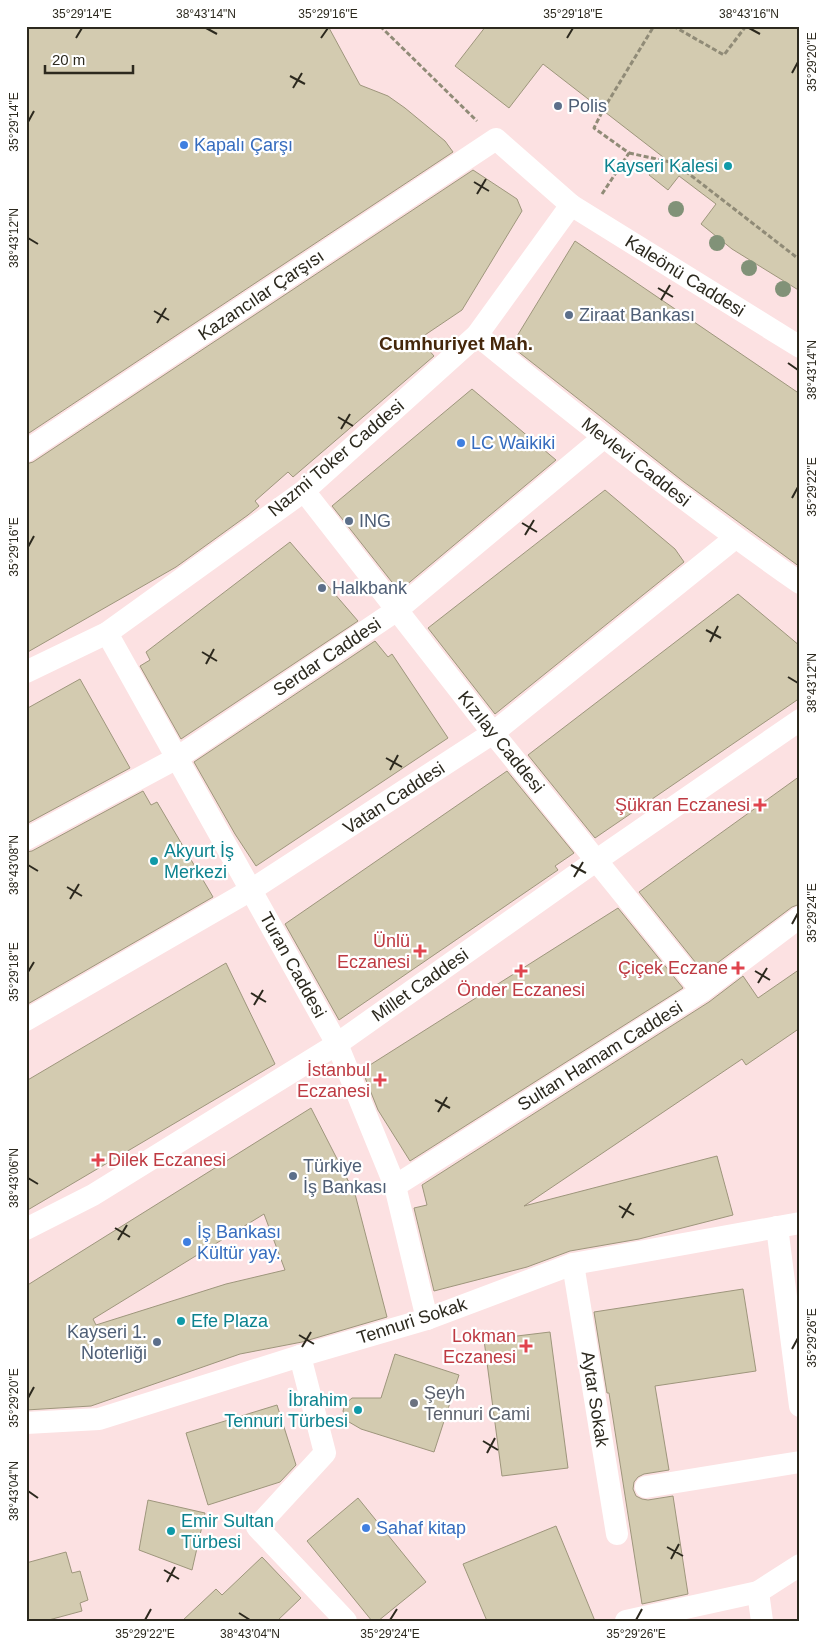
<svg xmlns="http://www.w3.org/2000/svg" width="826" height="1647" font-family="Arial,sans-serif">
<style>
.commercial{fill:#fce1e2}
.building{fill:#d3cbb0;stroke:#9e967c;fill-rule:evenodd}
.lines{fill:none;stroke-linecap:round;stroke-linejoin:round}
.path{stroke:#908b77;stroke-width:3;stroke-dasharray:5 2.5;stroke-linecap:butt}
.street{stroke:#fff;stroke-width:22}
.tree{fill:#819278}
.ticks{fill:none;stroke:#2c291e;stroke-width:2}
.service-dot{fill:#5c6f8a;stroke:#fff;stroke-width:2}
.shop-dot{fill:#3f7fe0;stroke:#fff;stroke-width:2}
.culture-dot{fill:#0f9aa8;stroke:#fff;stroke-width:2}
.health-dot{fill:#e0444e;stroke:#fff;stroke-width:2}
.worship-dot{fill:#6b7280;stroke:#fff;stroke-width:2}
.labels{text-anchor:middle;dominant-baseline:central;stroke-width:4.5;stroke-linejoin:round;paint-order:stroke}
.service-label{font-size:18px;fill:#4e5e75;stroke:#fff;text-anchor:start}
.shop-label{font-size:18px;fill:#366cbe;stroke:#fff;text-anchor:start}
.culture-label{font-size:18px;fill:#0d838f;stroke:#fff;text-anchor:start}
.street-label{font-size:18px;fill:#2c291e;stroke:#fff}
.health-label{font-size:18px;fill:#be3a42;stroke:#fff;text-anchor:end}
.worship-label{font-size:18px;fill:#5b616d;stroke:#fff;text-anchor:start}
.neighbourhood-label{font-size:19px;font-weight:bold;fill:#45270b;stroke:#fff}
.neatline{fill:none;stroke:#2c291e;stroke-width:2}
.ticks-label{font-size:12px;text-anchor:middle;fill:#2c291e}
</style>
<rect width="100%" height="100%" fill="#fbf3d6"/>
<!-- commercial -->
<rect class="commercial" x="26" y="26" width="774" height="1595"/>
<!-- building -->
<g class="building">
<polygon points="26,26 328,26 360,85 388,96 405,108 445,141 453,152 26,435"/>
<polygon points="486,26 800,26 800,291 732,249 701,224 716,204 679,176 668,190 649,175 663,157 543,64 509,108 455,66"/>
<polygon points="473,170 517,199 522,211 462,310 419,339 434,356 293,477 288,472 255,501 259,506 248,515 176,567 26,653 26,464 33,462"/>
<polygon points="575,241 800,394 800,567 684,482 511,346"/>
<polygon points="472,389 556,460 399,591 332,506"/>
<polygon points="605,490 675,549 684,562 495,714 428,628"/>
<polygon points="290,542 358,621 181,739 140,666 150,660 146,652"/>
<polygon points="738,594 800,646 800,698 595,838 528,755"/>
<polygon points="375,641 388,657 392,654 448,738 256,866 235,834 194,762"/>
<polygon points="80,679 130,768 26,824 26,709"/>
<polygon points="507,771 574,853 555,866 558,870 339,1020 285,924"/>
<polygon points="800,776 800,904 792,907 704,973 639,892"/>
<polygon points="143,791 151,805 157,802 213,897 26,1005 26,852 32,851"/>
<polygon points="618,908 683,988 410,1161 378,1110 362,1070"/>
<polygon points="226,963 275,1064 26,1211 26,1081"/>
<polygon points="800,969 800,1028 746,1065 742,1059 524,1206 717,1156 733,1215 639,1239 570,1251 527,1267 434,1291 414,1208 427,1205 422,1185 709,1002 743,976 758,998"/>
<path d="M311,1108l44,86 32,123 -85,25 -62,12 -149,52 -65,4v-124zM264,1214l21,56 -59,14 -130,41 -3,-6z"/>
<polygon points="743,1289 756,1371 655,1386 669,1470 644,1474 638,1477 634,1482 633,1489 636,1496 642,1499 648,1500 673,1496 688,1594 642,1604 609,1393 607,1393 594,1312"/>
<polygon points="550,1332 568,1468 502,1476 484,1340"/>
<polygon points="395,1354 459,1375 434,1452 361,1429 349,1422 345,1417 343,1411 345,1404 352,1398 381,1398"/>
<polygon points="277,1405 296,1465 280,1482 208,1505 186,1433"/>
<polygon points="358,1498 426,1582 378,1621 372,1621 307,1541"/>
<polygon points="148,1500 205,1513 192,1570 139,1550"/>
<polygon points="556,1526 595,1621 487,1621 463,1564"/>
<polygon points="66,1552 72,1573 80,1571 88,1600 80,1603 82,1611 45,1621 26,1621 26,1563"/>
<polygon points="262,1557 301,1598 277,1621 182,1621 216,1589 222,1595"/>
</g>
<g class="lines">
<!-- path -->
<g class="path">
<polyline points="380,26 477,121"/>
<polyline points="673,26 724,55 746,26"/>
<polyline points="629,153 675,163 800,260"/>
<polyline points="602,194 629,153 594,128 603,110 654,26"/>
</g>
<!-- street -->
<g class="street">
<path d="M477,335c105,86 211,170 323,248"/>
<polyline points="26,451 496,139 571,205 800,347"/>
<polyline points="304,491 493,733 702,991"/>
<polyline points="107,633 337,1044 395,1186 427,1319"/>
<polyline points="26,672 107,633 304,491 477,335 571,205"/>
<polyline points="26,839 177,758 397,610 603,438"/>
<polyline points="26,1020 251,890 493,733 735,538"/>
<polyline points="395,1186 702,991 800,917"/>
<polyline points="777,1227 800,1406"/>
<polyline points="26,1229 93,1195 337,1044 597,860 800,720"/>
<polyline points="573,1264 617,1534"/>
<polyline points="300,1356 325,1453 257,1527 346,1621"/>
<polyline points="26,1423 99,1419 300,1356 427,1319 573,1264 800,1223"/>
<polyline points="646,1487 800,1462"/>
<polyline points="758,1592 762,1621"/>
<polyline points="626,1621 758,1592 800,1565"/>
</g>
</g>
<!-- trees -->
<g class="tree">
<circle cx="676" cy="209" r="8"/>
<circle cx="717" cy="243" r="8"/>
<circle cx="749" cy="268" r="8"/>
<circle cx="783" cy="289" r="8"/>
</g>
<!-- ticks -->
<path class="ticks" d="M206,28l11,6M749,28l11,6M76,38l6,-10M321,38l7,-10M567,38l6,-10M792,73l6,-11M290,76l15,8M293,88l9,-15M28,122l6,-11M474,182l15,9M477,194l9,-15M28,238l10,6M658,288l15,9M661,300l9,-15M154,311l15,9M157,323l9,-15M788,363l10,7M338,417l15,9M341,429l9,-15M792,498l6,-11M522,523l15,9M525,535l9,-15M28,547l6,-11M706,630l15,8M710,642l8,-16M202,652l15,9M206,664l8,-15M788,677l10,6M386,758l16,9M390,770l8,-15M28,865l10,6M571,865l15,8M574,877l9,-15M67,887l15,9M70,899l9,-15M792,924l6,-11M755,971l15,9M28,972l6,-10M758,983l9,-15M251,993l15,9M254,1005l9,-15M435,1100l15,8M438,1112l9,-15M28,1178l10,6M619,1206l15,9M622,1218l9,-15M115,1228l15,9M118,1240l9,-15M299,1335l15,9M302,1347l9,-15M792,1349l6,-11M28,1398l6,-11M483,1441l15,9M487,1453l8,-15M28,1491l10,7M667,1547l16,9M671,1559l8,-15M164,1570l15,9M167,1582l8,-15M239,1613l11,7M145,1620l6,-11M390,1620l7,-11M636,1620l6,-11"/>
<!-- markers -->
<g class="service-dot">
<circle cx="558" cy="106" r="5"/>
<circle cx="569" cy="315" r="5"/>
<circle cx="349" cy="521" r="5"/>
<circle cx="322" cy="588" r="5"/>
<circle cx="293" cy="1176" r="5"/>
<circle cx="157" cy="1342" r="5"/>
</g>
<g class="shop-dot">
<circle cx="184" cy="145" r="5"/>
<circle cx="461" cy="443" r="5"/>
<circle cx="187" cy="1242" r="5"/>
<circle cx="366" cy="1528" r="5"/>
</g>
<g class="culture-dot">
<circle cx="728" cy="166" r="5"/>
<circle cx="154" cy="861" r="5"/>
<circle cx="181" cy="1321" r="5"/>
<circle cx="358" cy="1410" r="5"/>
<circle cx="171" cy="1531" r="5"/>
</g>
<g class="health-dot">
<path d="M757.5 797.5h5v5h5v5h-5v5h-5v-5h-5v-5h5z"/>
<path d="M417.5 943.5h5v5h5v5h-5v5h-5v-5h-5v-5h5z"/>
<path d="M735.5 960.5h5v5h5v5h-5v5h-5v-5h-5v-5h5z"/>
<path d="M518.5 963.5h5v5h5v5h-5v5h-5v-5h-5v-5h5z"/>
<path d="M377.5 1072.5h5v5h5v5h-5v5h-5v-5h-5v-5h5z"/>
<path d="M95.5 1152.5h5v5h5v5h-5v5h-5v-5h-5v-5h5z"/>
<path d="M523.5 1338.5h5v5h5v5h-5v5h-5v-5h-5v-5h5z"/>
</g>
<circle class="worship-dot" cx="414" cy="1403" r="5"/>
<g class="labels">
<!-- service labels -->
<g class="service-label">
<text x="568" y="106">Polis</text>
<text x="579" y="315">Ziraat Bankası</text>
<text x="359" y="521">ING</text>
<text x="332" y="588">Halkbank</text>
<text x="303" y="1166">Türkiye<tspan x="303" dy="21">İş Bankası</tspan></text>
<text x="147" y="1332" text-anchor="end">Kayseri 1.<tspan x="147" dy="21">Noterliği</tspan></text>
</g>
<!-- shop labels -->
<g class="shop-label">
<text x="194" y="145">Kapalı Çarşı</text>
<text x="471" y="443">LC Waikiki</text>
<text x="197" y="1232">İş Bankası<tspan x="197" dy="21">Kültür yay.</tspan></text>
<text x="376" y="1528">Sahaf kitap</text>
</g>
<!-- culture labels -->
<g class="culture-label">
<text x="718" y="166" text-anchor="end">Kayseri Kalesi</text>
<text x="164" y="851">Akyurt İş<tspan x="164" dy="21">Merkezi</tspan></text>
<text x="191" y="1321">Efe Plaza</text>
<text x="348" y="1400" text-anchor="end">İbrahim<tspan x="348" dy="21">Tennuri Türbesi</tspan></text>
<text x="181" y="1521">Emir Sultan<tspan x="181" dy="21">Türbesi</tspan></text>
</g>
<!-- street labels -->
<g class="street-label">
<text transform="translate(685 276) rotate(32)">Kaleönü Caddesi</text>
<text transform="translate(261 295) rotate(-34)">Kazancılar Çarşısı</text>
<text transform="translate(336 458) rotate(-40)">Nazmi Toker Caddesi</text>
<text transform="translate(636 462) rotate(38)">Mevlevi Caddesi</text>
<text transform="translate(327 657) rotate(-34)">Serdar Caddesi</text>
<text transform="translate(501 742) rotate(51)">Kızılay Caddesi</text>
<text transform="translate(394 798) rotate(-33)">Vatan Caddesi</text>
<text transform="translate(293 965) rotate(61)">Turan Caddesi</text>
<text transform="translate(420 985) rotate(-35)">Millet Caddesi</text>
<text transform="translate(600 1056) rotate(-32)">Sultan Hamam Caddesi</text>
<text transform="translate(412 1321) rotate(-18)">Tennuri Sokak</text>
<text transform="translate(595 1399) rotate(81)">Aytar Sokak</text>
</g>
<!-- health labels -->
<g class="health-label">
<text x="750" y="805">Şükran Eczanesi</text>
<text x="410" y="941">Ünlü<tspan x="410" dy="21">Eczanesi</tspan></text>
<text x="728" y="968">Çiçek Eczane</text>
<text x="521" y="990" text-anchor="middle">Önder Eczanesi</text>
<text x="370" y="1070">İstanbul<tspan x="370" dy="21">Eczanesi</tspan></text>
<text x="108" y="1160" text-anchor="start">Dilek Eczanesi</text>
<text x="516" y="1336">Lokman<tspan x="516" dy="21">Eczanesi</tspan></text>
</g>
<!-- worship labels -->
<g class="worship-label">
<text x="424" y="1393">Şeyh<tspan x="424" dy="21">Tennuri Cami</tspan></text>
</g>
<!-- neighbourhood labels -->
<g class="neighbourhood-label">
<text x="456" y="343">Cumhuriyet Mah.</text>
</g>
</g>
<!-- border -->
<rect width="826" height="1647" fill="none" stroke="#ffffff" stroke-width="55"/>
<!-- scale -->
<path d="M45 65v8h88v-8" fill="none" stroke="#2c291e" stroke-width="2.5"/>
<text x="52" y="65" font-size="15" fill="#2c291e" stroke="#ffffff" stroke-width="4" paint-order="stroke">20 m</text>
<rect x="28" y="28" width="770" height="1592" class="neatline"/>
<g class="ticks-label">
<text x="82" y="18">35°29'14"E</text>
<text x="206" y="18">38°43'14"N</text>
<text x="328" y="18">35°29'16"E</text>
<text x="573" y="18">35°29'18"E</text>
<text x="749" y="18">38°43'16"N</text>
<text transform="translate(812 62) rotate(-90)" y="4">35°29'20"E</text>
<text transform="translate(14 122) rotate(-90)" y="4">35°29'14"E</text>
<text transform="translate(14 238) rotate(-90)" y="4">38°43'12"N</text>
<text transform="translate(812 370) rotate(-90)" y="4">38°43'14"N</text>
<text transform="translate(812 487) rotate(-90)" y="4">35°29'22"E</text>
<text transform="translate(14 547) rotate(-90)" y="4">35°29'16"E</text>
<text transform="translate(812 683) rotate(-90)" y="4">38°43'12"N</text>
<text transform="translate(14 865) rotate(-90)" y="4">38°43'08"N</text>
<text transform="translate(812 913) rotate(-90)" y="4">35°29'24"E</text>
<text transform="translate(14 972) rotate(-90)" y="4">35°29'18"E</text>
<text transform="translate(14 1178) rotate(-90)" y="4">38°43'06"N</text>
<text transform="translate(812 1338) rotate(-90)" y="4">35°29'26"E</text>
<text transform="translate(14 1398) rotate(-90)" y="4">35°29'20"E</text>
<text transform="translate(14 1491) rotate(-90)" y="4">38°43'04"N</text>
<text x="145" y="1638">35°29'22"E</text>
<text x="250" y="1638">38°43'04"N</text>
<text x="390" y="1638">35°29'24"E</text>
<text x="636" y="1638">35°29'26"E</text>
</g>
</svg>
